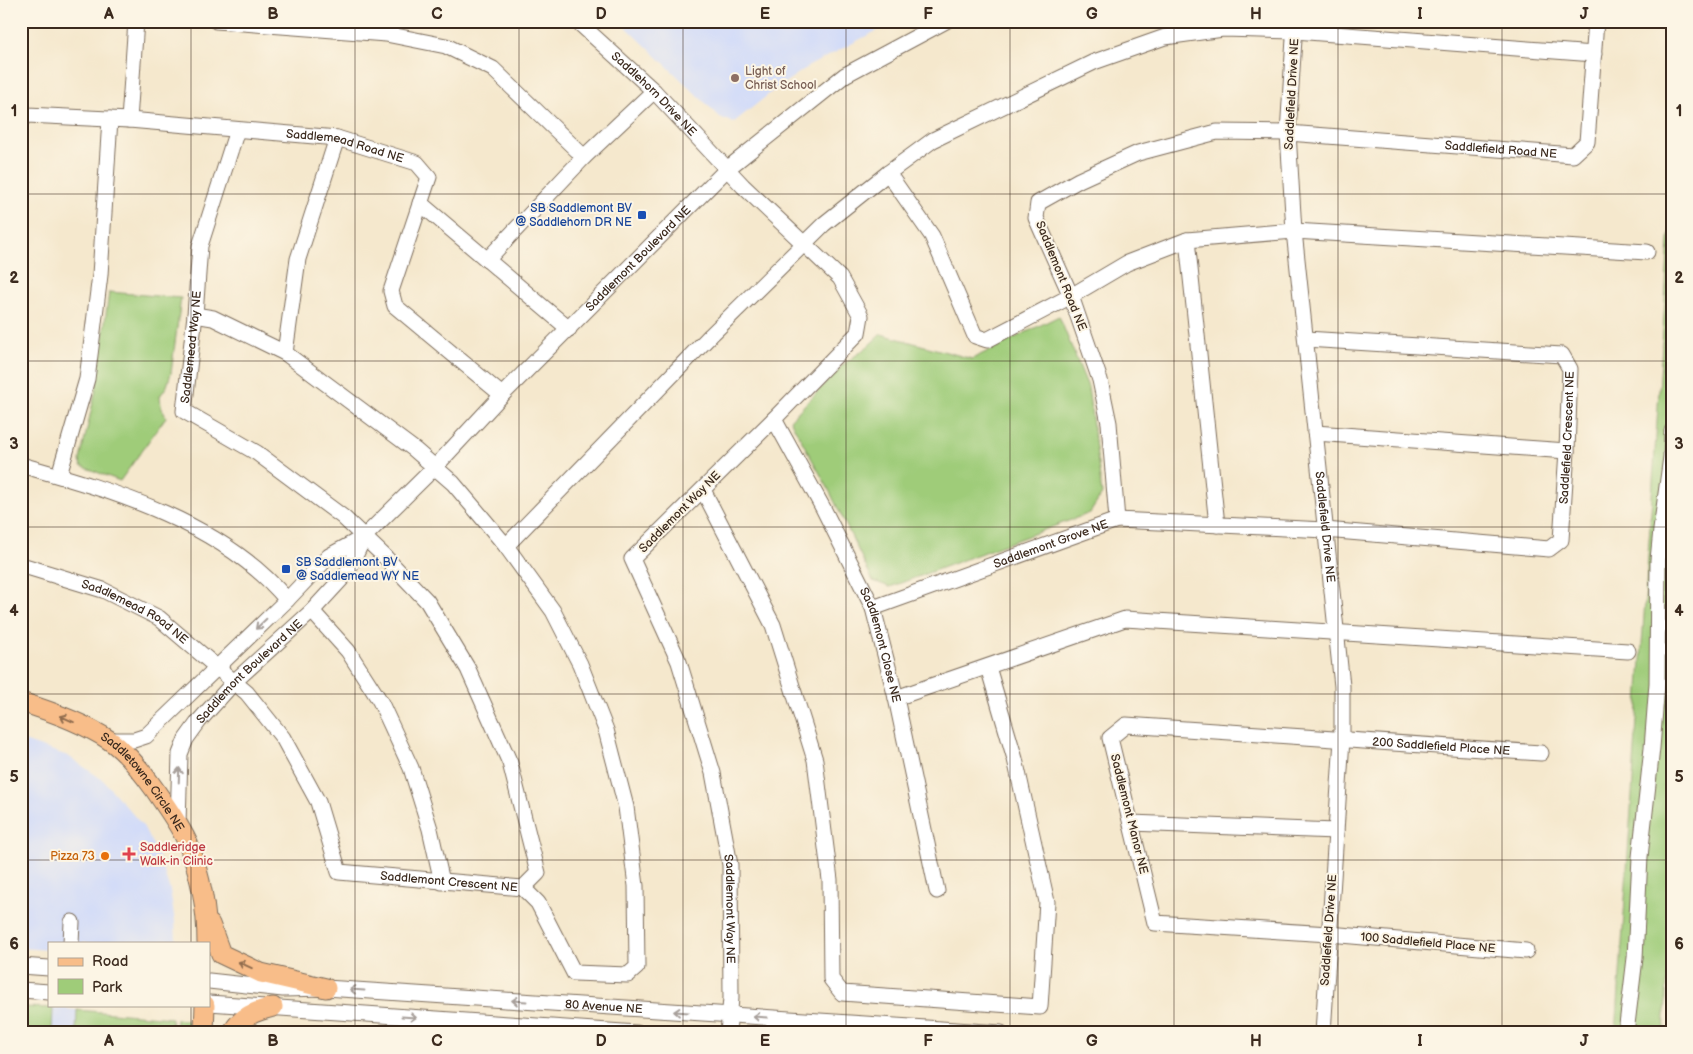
<svg xmlns="http://www.w3.org/2000/svg" width="1693" height="1054" font-family="'Balsamiq Sans',sans-serif">
<style>
.built{fill:#d0daf9}
.green{fill:#9fcc79;stroke:#6d7b4c}
.lines{fill:none;stroke-linecap:round;stroke-linejoin:round}
.minor-casing{stroke:#7c6c5b;stroke-width:17}
.major-casing{stroke:#7c6c5b;stroke-width:21}
.minor{stroke:#fff;stroke-width:15}
.major{stroke:#f8bd89;stroke-width:19}
.oneway{stroke:#a79f9a}
.oneway2{stroke:#906c4e}
.grid{fill:none;stroke:#3b2a1e;stroke-width:1;stroke-opacity:0.55}
.education-dot{fill:#8d6e63;stroke:#fcf5e5;stroke-width:2}
.transit-dot{fill:#1a4fb4;stroke:#fcf5e5;stroke-width:2}
.health-dot{fill:#e0444e;stroke:#fcf5e5;stroke-width:2}
.food-dot{fill:#e8710a;stroke:#fcf5e5;stroke-width:2}
.labels{text-anchor:middle;dominant-baseline:central;stroke-width:4;stroke-linejoin:round;paint-order:stroke}
.education-label{font-size:12px;fill:#785e54;stroke:#fcf5e5;text-anchor:start}
.street-label{font-size:12px;fill:#3b2a1e;stroke:#fcf5e5}
.transit-label{font-size:12px;fill:#164399;stroke:#fcf5e5;text-anchor:end}
.health-label{font-size:12px;fill:#be3a42;stroke:#fcf5e5;text-anchor:start}
.food-label{font-size:12px;fill:#c56008;stroke:#fcf5e5;text-anchor:end}
.neatline{fill:none;stroke:#3b2a1e;stroke-width:2}
.grid-label{font-size:16px;text-anchor:middle;font-weight:bold;fill:#3b2a1e}
</style>
<rect width="100%" height="100%" fill="#fcf5e5"/>
<filter id="ink" filterUnits="userSpaceOnUse"><feTurbulence type="fractalNoise" baseFrequency=".02" numOctaves="2"/><feDisplacementMap in="SourceGraphic" scale="10" xChannelSelector="R" yChannelSelector="G"/><feConvolveMatrix kernelMatrix="1 2 1 2 8 2 1 2 1" color-interpolation-filters="sRGB"/></filter>
<filter id="wash" filterUnits="userSpaceOnUse"><feTurbulence type="fractalNoise" baseFrequency=".0096" numOctaves="4" result="noise"/><feDisplacementMap in="SourceGraphic" scale="20" xChannelSelector="R" yChannelSelector="G"/><feGaussianBlur stdDeviation="1.12" result="paint"/><feColorMatrix in="noise" values="0 0 0 0 0 0 0 0 0 0 0 0 0 0 0 0 0 1.4 0 .05"/><feComposite in="paint" operator="in"/></filter>
<g filter="url(#wash)">
<rect width="100%" height="100%" fill="#f5e8cd"/>
<!-- built -->
<g class="built">
<polygon points="620,21 895,21 809,66 774,90 733,123 720,117"/>
<polygon points="21,740 68,756 103,780 143,826 159,857 170,890 175,922 176,943 49,943 49,950 21,948"/>
<polygon points="53,1008 172,1018 171,1033 52,1033"/>
</g>
<!-- green -->
<g class="green">
<polygon points="1672,197 1672,832 1669,877 1672,878 1672,896 1664,1033 1616,1033"/>
<polygon points="109,292 181,298 171,373 167,386 160,396 161,406 166,417 120,481 81,466 80,460 96,389"/>
<polygon points="1059,316 1088,387 1102,494 1090,513 890,587 873,581 828,488 790,420 844,364 867,347 881,334 972,359"/>
<polygon points="21,1007 53,1008 52,1033 21,1033"/>
<polygon points="77,1010 172,1018 171,1033 76,1033"/>
<polygon points="176,1019 186,1020 189,1023 189,1033 175,1033"/>
</g>
</g>
<g filter="url(#ink)">
<g class="lines">
<!-- minor casing -->
<g class="minor-casing">
<g id="minor">
<polyline points="216,21 386,34 446,46 493,69 584,157"/>
<path id="s1" d="M577,21l77,70 89,95 97,92 21,38 -3,17 -84,86 -142,140 47,103 34,111 17,92 1,133 -3,35"/>
<path id="s2" d="M1295,23l-7,110 6,98 48,455v53l-19,294"/>
<path id="s3" d="M21,120l6,-5 102,5 208,18 80,25 12,14 -38,114 4,15 107,89"/>
<polyline points="129,120 136,21"/>
<polyline points="888,173 932,236 975,336 987,340 1071,296 1127,263 1187,240 1294,231 1647,252"/>
<polyline points="420,203 569,329"/>
<polyline points="1187,240 1217,525"/>
<polyline points="487,260 584,157 654,91"/>
<polyline points="195,315 213,318 285,353 415,450 453,483 475,509 506,546 553,611 580,664 606,730 626,807 636,886 637,967 628,975 574,973 538,903 523,888"/>
<polyline points="285,353 298,259 337,138"/>
<path id="s4" d="M774,419l49,89 50,100 23,90 41,193"/>
<polyline points="1315,433 1567,451"/>
<path d="M21,465c93,26 202,58 266,135"/>
<polyline points="59,475 87,379 100,275 110,119"/>
<polyline points="703,490 773,625 815,760 830,880 831,979 842,993 1040,1007 1047,902 1015,759 988,667"/>
<path id="s5" d="M1117,520l-8,-97 -9,-43 -29,-84 -35,-78 2,-15 41,-23 59,-27 79,-21 71,1 285,22 14,-13 9,-121"/>
<polyline points="506,546 711,335 824,224 888,173 933,140 1094,62 1165,37 1223,29 1295,31 1594,54"/>
<path id="s6" d="M21,565l82,25 56,28 88,75 36,45 35,64 21,70 184,16 15,-15 -28,-110 -42,-94 -41,-68 -44,-46 -40,-38 -86,-64 -73,-42 11,-96 5,-69 37,-116"/>
<path id="s7" d="M873,608l244,-88 208,10 224,19 12,-9 6,-89 3,-82 -8,-14 -256,-16"/>
<polyline points="312,611 348,651 380,701 411,768 430,829 442,882"/>
<polyline points="896,698 1125,619 1628,651"/>
<path id="s8" d="M110,740h24l12,-4 141,-136 42,-44 35,-19 71,-70 67,-72 225,-226 118,-94 101,-54"/>
<polyline points="1131,823 1336,831"/>
<path id="s9" d="M178,824l2,-70 6,-15 13,-18 36,-40 77,-70 35,-38 17,-36"/>
<polyline points="71,943 72,922"/>
<path id="s10" d="M1526,951l-197,-17 -174,-11 -45,-185 16,-13 415,28"/>
<polyline points="21,966 49,968"/>
<path id="s11" d="M209,981l74,8 43,-1 675,45"/>
<polyline points="21,990 49,992"/>
<polyline points="209,1003 637,1033"/>
<polyline points="1626,1033 1635,958 1640,857 1652,748 1657,683 1658,560 1661,530 1671,457 1672,431"/>
</g>
</g>
<!-- major casing -->
<g class="major-casing">
<g id="major">
<path id="s12" d="M21,702c29,9 63,21 88,38 18,12 34,33 46,50 12,18 26,36 34,56 12,31 18,64 18,97"/>
<polyline points="210,924 221,954 261,973 326,988"/>
<polyline points="204,1033 205,1005"/>
<path d="M232,1033c9,-17 24,-22 41,-26"/>
</g>
</g>
<!-- minor -->
<use href="#minor" class="minor"/>
<!-- major -->
<use href="#major" class="major"/>
</g>
<!-- one-way arrows -->
<defs><path id="oneway-shaft" d="M-6 0H5M1.5-3L5.5 0L1.5 3" fill="none" stroke-width="1.6" stroke-linecap="round" stroke-linejoin="round" transform="scale(1.25)"/></defs>
<g class="oneway">
<use href="#oneway-shaft" transform="translate(261 624) rotate(136)"/>
<use href="#oneway-shaft" transform="translate(179 775) rotate(-88)"/>
<use href="#oneway-shaft" transform="translate(357 990) rotate(-176)"/>
<use href="#oneway-shaft" transform="translate(519 1001) rotate(-176)"/>
<use href="#oneway-shaft" transform="translate(681 1012) rotate(-176)"/>
<use href="#oneway-shaft" transform="translate(409 1017) rotate(4)"/>
<use href="#oneway-shaft" transform="translate(760 1017) rotate(-176)"/>
</g>
<g class="oneway2">
<use href="#oneway-shaft" transform="translate(67 719) rotate(-156)"/>
<use href="#oneway-shaft" transform="translate(245 965) rotate(-155)"/>
</g>
</g>
<!-- grid -->
<path class="grid" d="M191,21v922M355,21v1012M519,21v1012M683,21v1012M846,21v1012M1010,21v1012M1174,21v1012M1338,21v1012M1502,21v1012M21,194h1651M21,361h1651M21,527h1651M21,694h1651M21,860h1651M191,1005v28"/>
<!-- markers -->
<circle class="education-dot" cx="735" cy="78" r="5"/>
<g class="transit-dot">
<rect x="637" y="210" width="10" height="10" rx="2.5"/>
<rect x="281" y="564" width="10" height="10" rx="2.5"/>
</g>
<path class="health-dot" d="M126.5 846.5h5v5h5v5h-5v5h-5v-5h-5v-5h5z"/>
<circle class="food-dot" cx="105" cy="856" r="5"/>
<g class="labels">
<!-- education labels -->
<g class="education-label">
<text x="745" y="71">Light of<tspan x="745" dy="14">Christ School</tspan></text>
</g>
<!-- street labels -->
<g class="street-label">
<text stroke="none"><textPath href="#s1" startOffset="106">Saddlehorn Drive NE</textPath></text>
<text transform="translate(1292 94) rotate(-87)">Saddlefield Drive NE</text>
<text stroke="none"><textPath href="#s3" startOffset="328">Saddlemead Road NE</textPath></text>
<text stroke="none"><textPath href="#s5" startOffset="809">Saddlefield Road NE</textPath></text>
<text stroke="none"><textPath href="#s8" startOffset="724">Saddlemont Boulevard NE</textPath></text>
<text transform="translate(1061 276) rotate(68)">Saddlemont Road NE</text>
<text stroke="none"><textPath href="#s6" startOffset="1344">Saddlemead Way NE</textPath></text>
<text stroke="none"><textPath href="#s7" startOffset="810">Saddlefield Crescent NE</textPath></text>
<text transform="translate(680 512) rotate(-45)">Saddlemont Way NE</text>
<text stroke="none"><textPath href="#s2" startOffset="506">Saddlefield Drive NE</textPath></text>
<text stroke="none"><textPath href="#s7" startOffset="189">Saddlemont Grove NE</textPath></text>
<text stroke="none"><textPath href="#s6" startOffset="124">Saddlemead Road NE</textPath></text>
<text stroke="none"><textPath href="#s4" startOffset="251">Saddlemont Close NE</textPath></text>
<text stroke="none"><textPath href="#s9" startOffset="179">Saddlemont Boulevard NE</textPath></text>
<text stroke="none"><textPath href="#s10" startOffset="899">200 Saddlefield Place NE</textPath></text>
<text stroke="none"><textPath href="#s12" startOffset="150">Saddletowne Circle NE</textPath></text>
<text transform="translate(1129 814) rotate(76)">Saddlemont Manor NE</text>
<text stroke="none"><textPath href="#s6" startOffset="578">Saddlemont Crescent NE</textPath></text>
<text stroke="none"><textPath href="#s1" startOffset="1115">Saddlemont Way NE</textPath></text>
<text transform="translate(1329 930) rotate(-86)">Saddlefield Drive NE</text>
<text transform="translate(1428 943) rotate(5)">100 Saddlefield Place NE</text>
<text stroke="none"><textPath href="#s11" startOffset="396">80 Avenue NE</textPath></text>
</g>
<!-- transit labels -->
<g class="transit-label">
<text x="632" y="208">SB Saddlemont BV<tspan x="632" dy="14">@ Saddlehorn DR NE</tspan></text>
<text x="296" y="562" text-anchor="start">SB Saddlemont BV<tspan x="296" dy="14">@ Saddlemead WY NE</tspan></text>
</g>
<!-- health labels -->
<g class="health-label">
<text x="140" y="847">Saddleridge<tspan x="140" dy="14">Walk-in Clinic</tspan></text>
</g>
<!-- food labels -->
<g class="food-label">
<text x="95" y="856">Pizza 73</text>
</g>
</g>
<!-- margin -->
<rect width="1693" height="1054" fill="none" stroke="#fcf5e5" stroke-width="55"/>
<!-- legend -->
<rect x="48" y="942" width="162" height="65" fill="#fcf5e5" stroke="#afa495"/>
<rect x="58" y="958" width="25" height="8" fill="#f8bd89" stroke="#afa495"/>
<text x="92" y="966" font-size="15" fill="#3b2a1e">Road</text>
<rect x="58" y="979" width="25" height="15" fill="#9fcc79" stroke="#afa495"/>
<text x="92" y="992" font-size="15" fill="#3b2a1e">Park</text>
<rect x="28" y="28" width="1638" height="998" class="neatline"/>
<g class="grid-label">
<text x="109" y="19">A</text>
<text x="273" y="19">B</text>
<text x="437" y="19">C</text>
<text x="601" y="19">D</text>
<text x="765" y="19">E</text>
<text x="928" y="19">F</text>
<text x="1092" y="19">G</text>
<text x="1256" y="19">H</text>
<text x="1420" y="19">I</text>
<text x="1584" y="19">J</text>
<text x="14" y="116">1</text>
<text x="1679" y="116">1</text>
<text x="14" y="283">2</text>
<text x="1679" y="283">2</text>
<text x="14" y="449">3</text>
<text x="1679" y="449">3</text>
<text x="14" y="616">4</text>
<text x="1679" y="616">4</text>
<text x="14" y="782">5</text>
<text x="1679" y="782">5</text>
<text x="14" y="949">6</text>
<text x="1679" y="949">6</text>
<text x="109" y="1046">A</text>
<text x="273" y="1046">B</text>
<text x="437" y="1046">C</text>
<text x="601" y="1046">D</text>
<text x="765" y="1046">E</text>
<text x="928" y="1046">F</text>
<text x="1092" y="1046">G</text>
<text x="1256" y="1046">H</text>
<text x="1420" y="1046">I</text>
<text x="1584" y="1046">J</text>
</g>
</svg>
